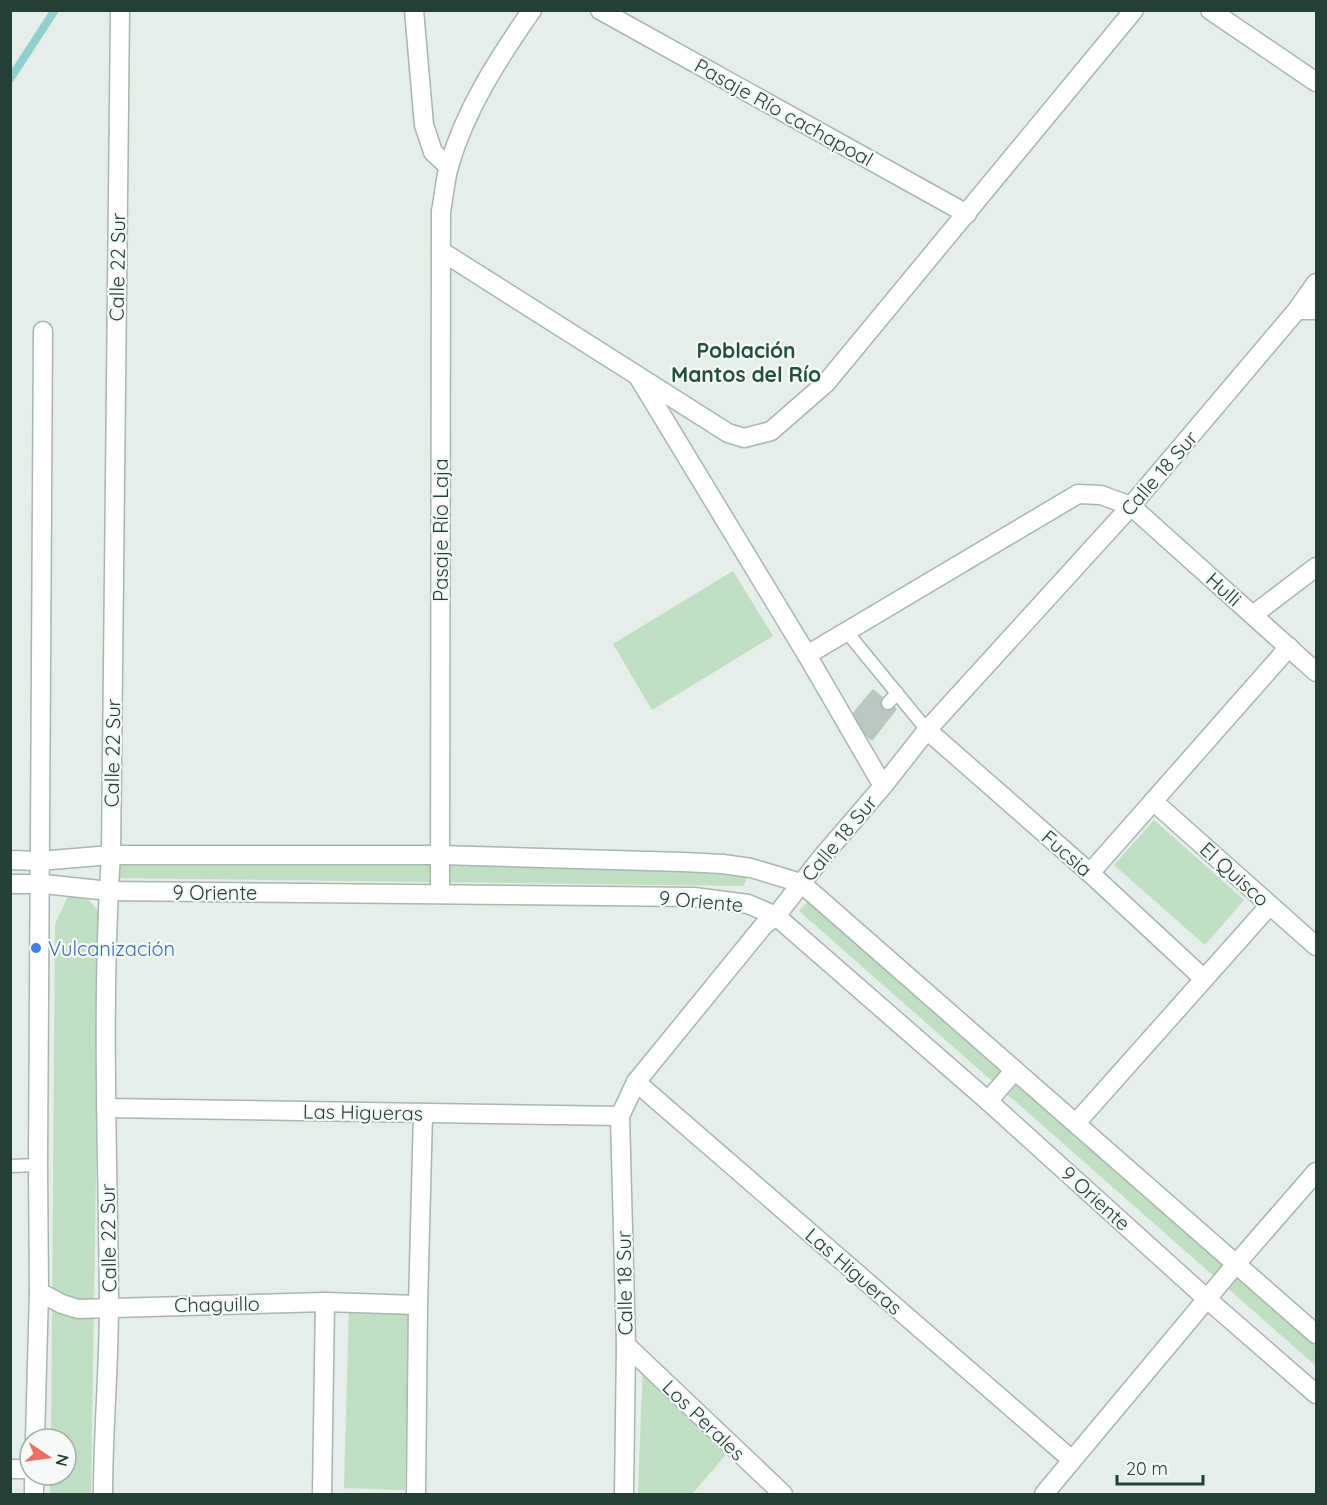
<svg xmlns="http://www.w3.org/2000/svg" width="1327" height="1505" font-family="Quicksand,sans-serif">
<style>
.green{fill:#bfdec2}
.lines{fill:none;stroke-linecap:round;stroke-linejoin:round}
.stream{stroke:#8fd0cf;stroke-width:8}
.building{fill:#bac8c1;stroke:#b7c7be;stroke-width:1.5}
.service-casing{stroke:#a7b6ae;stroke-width:15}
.minor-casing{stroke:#a7b6ae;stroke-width:21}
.tertiary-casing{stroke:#a7b6ae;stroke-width:21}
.service{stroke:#fff;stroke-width:12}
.minor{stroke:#fff;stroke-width:18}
.tertiary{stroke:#fff;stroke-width:18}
.shop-dot{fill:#3f7fe0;stroke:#f6faf7;stroke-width:2}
.labels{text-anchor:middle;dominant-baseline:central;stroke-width:4.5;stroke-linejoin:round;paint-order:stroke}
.street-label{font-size:20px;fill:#243f33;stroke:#f6faf7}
.shop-label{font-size:20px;fill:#366cbe;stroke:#f6faf7;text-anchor:start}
.neighbourhood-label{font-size:21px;font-weight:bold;fill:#21513d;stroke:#f6faf7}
</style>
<rect width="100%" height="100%" fill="#e5eee8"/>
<!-- green -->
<g class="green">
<polygon points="733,571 773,636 652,710 613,644"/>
<polygon points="1154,820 1244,900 1205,945 1114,865"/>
<polygon points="115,849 758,859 743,886 115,878"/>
<polygon points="818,891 1316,1327 1316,1366 799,911"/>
<polygon points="68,896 86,897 100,913 91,1494 50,1494 50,1475 66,1475 66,1439 51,1439 55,924"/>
<polygon points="349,1304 410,1306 405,1490 344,1488"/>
<polygon points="643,1361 730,1450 692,1494 638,1494"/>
</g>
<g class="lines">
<!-- stream -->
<polyline class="stream" points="10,79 55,10"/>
</g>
<!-- building -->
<polygon class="building" points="873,690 896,709 872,740 848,720"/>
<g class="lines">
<!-- service casing -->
<g class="service-casing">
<g id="service">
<polyline points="846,631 927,730"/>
<polyline points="888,703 897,693"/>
<polyline points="10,1166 38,1165"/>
</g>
</g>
<!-- minor casing -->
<g class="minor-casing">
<g id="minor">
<polyline points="414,10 424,125 433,152 449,167"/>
<polyline points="600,10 967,214"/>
<polyline points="1210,10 1316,82"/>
<polyline points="441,251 728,433 744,438 771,431 826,383 1134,10"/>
<polyline points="1297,310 1316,310"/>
<polyline points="639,378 807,655 883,786"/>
<polyline points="1253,615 1316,567"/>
<polyline points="807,655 1078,494 1101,495 1131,506 1316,672"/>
<polyline points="927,730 1090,873 1204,979"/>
<polyline points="1153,801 1316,946"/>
<polyline points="1090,873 1289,647"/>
<path d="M440,893l1,-682c3,-15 4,-31 8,-45 17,-58 49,-107 83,-156"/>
<polyline points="636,1082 1072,1460"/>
<polyline points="106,1108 620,1116"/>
<polyline points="1076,1123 1270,905"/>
<polyline points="39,1292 62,1304 78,1309 325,1302 418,1305"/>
<polyline points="626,1345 783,1494"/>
<polyline points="35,1439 39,1292 38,1165 43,331"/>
<polyline points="10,1469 30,1469"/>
<polyline points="34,1475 34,1494"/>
<path d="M103,1494c0,-63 6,-126 6,-190 -1,-149 -8,-301 2,-449l9,-845"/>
<polyline points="322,1494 325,1302"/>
<polyline points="416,1494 418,1305 423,1114"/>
<polyline points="624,1494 626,1345 620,1116 636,1082 764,925 776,916"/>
<polyline points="1044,1494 1236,1264 1316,1172"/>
</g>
</g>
<!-- tertiary casing -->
<g class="tertiary-casing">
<g id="tertiary">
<polyline points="10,860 39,861 111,855 439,855 683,862 723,864 751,868 801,883 1316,1334"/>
<polyline points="10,884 44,884 109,891 694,897 748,904 776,916 988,1101 1207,1299 1316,1394"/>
<polyline points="776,916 822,857 883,786 927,730 1131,506 1297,310 1316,283"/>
<polyline points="988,1101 1014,1071"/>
</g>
</g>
<!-- service -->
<use href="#service" class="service"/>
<!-- minor -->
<use href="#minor" class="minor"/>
<!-- tertiary -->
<use href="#tertiary" class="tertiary"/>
</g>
<!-- markers -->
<circle class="shop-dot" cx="36" cy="948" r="6"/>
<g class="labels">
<!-- street labels -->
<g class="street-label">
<text transform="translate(784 112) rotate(29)">Pasaje Río cachapoal</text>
<text transform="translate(117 267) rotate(-89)">Calle 22 Sur</text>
<text transform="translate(1159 473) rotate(-49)">Calle 18 Sur</text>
<text transform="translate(440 530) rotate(-90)">Pasaje Río Laja</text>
<text transform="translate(1224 589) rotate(42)">Hulli</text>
<text transform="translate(112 753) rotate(-89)">Calle 22 Sur</text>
<text transform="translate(839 838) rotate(-50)">Calle 18 Sur</text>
<text transform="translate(1067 853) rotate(41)">Fucsia</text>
<text transform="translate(1235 874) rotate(42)">El Quisco</text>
<text x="215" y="892">9 Oriente</text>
<text transform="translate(701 901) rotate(5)">9 Oriente</text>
<text transform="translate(363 1112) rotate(1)">Las Higueras</text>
<text transform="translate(1096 1198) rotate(42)">9 Oriente</text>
<text transform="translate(108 1238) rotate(-91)">Calle 22 Sur</text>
<text transform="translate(854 1271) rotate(41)">Las Higueras</text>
<text transform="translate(624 1283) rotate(-91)">Calle 18 Sur</text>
<text transform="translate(217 1304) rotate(-1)">Chaguillo</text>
<text transform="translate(704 1420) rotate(44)">Los Perales</text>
</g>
<!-- shop labels -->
<g class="shop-label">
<text x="48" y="948">Vulcanización</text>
</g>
<!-- neighbourhood labels -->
<g class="neighbourhood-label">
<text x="746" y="350">Población<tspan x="746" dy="24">Mantos del Río</tspan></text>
</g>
</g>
<!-- border -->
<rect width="1327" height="1505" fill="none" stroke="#243f33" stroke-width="24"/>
<!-- north arrow -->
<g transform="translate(48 1457) rotate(103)"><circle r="28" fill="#f6faf7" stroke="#a2afa9" stroke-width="1.5"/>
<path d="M0-4.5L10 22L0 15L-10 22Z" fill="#ed6e64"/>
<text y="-9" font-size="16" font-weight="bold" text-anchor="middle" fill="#243f33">N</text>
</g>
<!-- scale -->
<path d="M1117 1475v9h86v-9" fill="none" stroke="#243f33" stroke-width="3"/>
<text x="1126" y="1475" font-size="18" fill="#243f33" stroke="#f6faf7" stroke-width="4.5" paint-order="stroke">20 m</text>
</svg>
